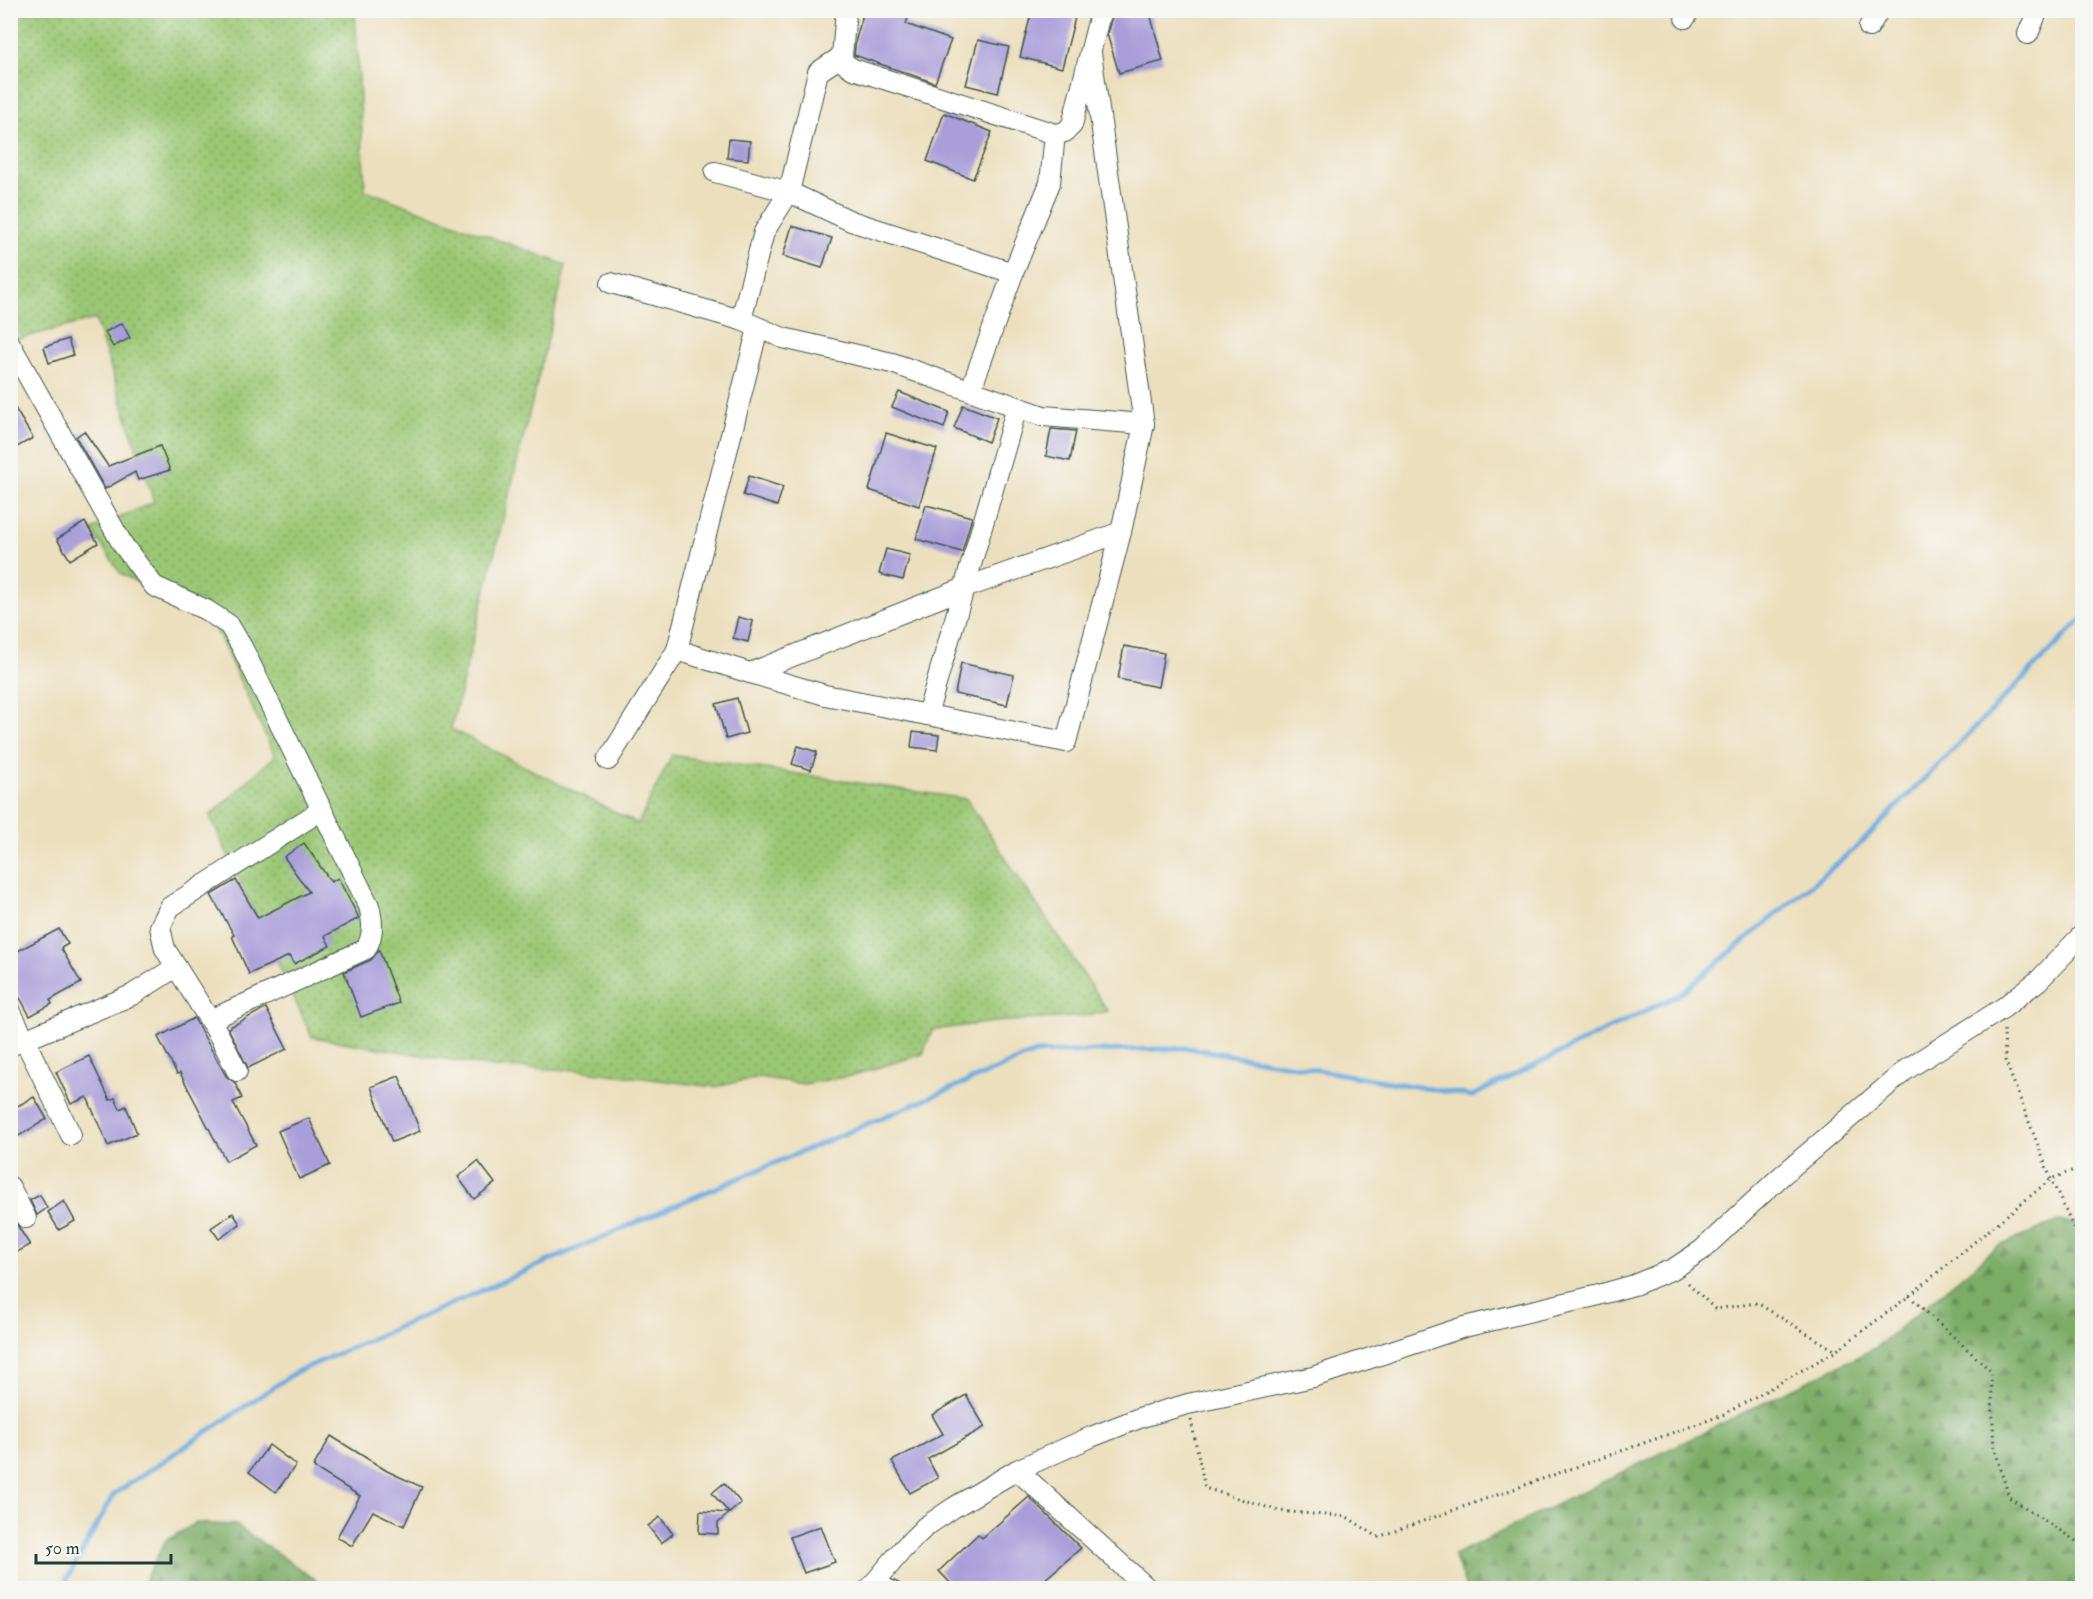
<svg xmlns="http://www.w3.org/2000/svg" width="2093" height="1599" font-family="'IM FELL Double Pica',serif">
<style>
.grass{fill:url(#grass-dots);stroke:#5d8254;stroke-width:1.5}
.forest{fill:url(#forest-firs);stroke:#4e744d;stroke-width:1.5}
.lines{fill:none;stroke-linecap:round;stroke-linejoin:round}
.stream{stroke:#6dace0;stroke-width:5}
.building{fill:#a99ed9}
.service-casing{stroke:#3e5549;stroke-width:13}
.minor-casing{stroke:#3e5549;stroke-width:22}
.path{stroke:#3e5549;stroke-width:3;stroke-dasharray:1.5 4.5;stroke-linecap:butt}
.service{stroke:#fff;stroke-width:10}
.minor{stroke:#fff;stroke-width:20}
</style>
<defs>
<pattern id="grass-dots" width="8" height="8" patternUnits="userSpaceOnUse" patternTransform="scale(1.5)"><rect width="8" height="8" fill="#9bc875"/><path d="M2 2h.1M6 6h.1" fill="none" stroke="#7ea461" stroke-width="1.8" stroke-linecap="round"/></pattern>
<pattern id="forest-firs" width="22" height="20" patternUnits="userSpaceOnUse" patternTransform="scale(1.5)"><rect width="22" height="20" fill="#7cac66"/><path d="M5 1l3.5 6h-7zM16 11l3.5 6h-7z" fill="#658d55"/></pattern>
</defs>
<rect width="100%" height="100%" fill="#f6f6f2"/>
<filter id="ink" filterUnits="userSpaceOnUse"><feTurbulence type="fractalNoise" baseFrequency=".0167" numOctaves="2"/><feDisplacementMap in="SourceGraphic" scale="12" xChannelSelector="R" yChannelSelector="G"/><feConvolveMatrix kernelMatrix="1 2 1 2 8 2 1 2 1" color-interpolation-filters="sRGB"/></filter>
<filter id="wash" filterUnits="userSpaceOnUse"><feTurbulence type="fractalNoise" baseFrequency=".008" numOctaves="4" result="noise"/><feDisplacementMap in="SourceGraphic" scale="24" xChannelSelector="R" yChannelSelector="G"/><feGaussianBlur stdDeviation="1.35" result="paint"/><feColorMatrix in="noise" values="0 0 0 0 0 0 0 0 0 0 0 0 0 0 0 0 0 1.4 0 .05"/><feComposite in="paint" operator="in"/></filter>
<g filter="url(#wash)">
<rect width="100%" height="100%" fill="#ecdfbd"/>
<!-- grass -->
<polygon class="grass" points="11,11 355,11 365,190 566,265 451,729 638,824 672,755 966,799 1108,1011 1086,1016 994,1022 932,1030 923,1054 850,1076 804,1084 759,1077 715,1087 577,1070 494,1067 312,1037 210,816 275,756 203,602 142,585 120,573 92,530 154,502 95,319 11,341"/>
<!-- forest -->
<g class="forest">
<polygon points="2058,1221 2082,1224 2082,1588 1466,1588 1454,1555 1875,1348 1997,1247"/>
<polygon points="196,1523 236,1525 328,1588 141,1588 165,1541"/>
</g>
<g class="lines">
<!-- stream -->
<polyline class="stream" points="62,1588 114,1494 296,1372 685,1201 1035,1053 1188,1048 1472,1096 1680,994 1858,846 2082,619"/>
</g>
<g id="blocks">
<!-- building -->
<g class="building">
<polygon points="864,10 881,10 908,18 906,24 951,40 935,83 854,55 856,39"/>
<polygon points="1032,10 1077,10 1062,68 1020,57"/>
<polygon points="1133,10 1149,10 1163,61 1119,73 1107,34 1112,16"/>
<polygon points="978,40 1009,47 998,93 966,85"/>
<polygon points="944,113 992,132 973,179 927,161"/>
<polygon points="729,139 750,141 748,160 727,158"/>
<polygon points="792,226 832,238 822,268 783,256"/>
<polygon points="122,323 130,338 113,347 105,332"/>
<polygon points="68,339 73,355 49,363 44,347"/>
<polygon points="899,392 949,412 944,428 892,407"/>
<polygon points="10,400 33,438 10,451"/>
<polygon points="963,405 997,418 988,442 954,428"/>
<polygon points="1051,429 1076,431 1070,461 1046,456"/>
<polygon points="84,431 108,466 160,446 170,470 138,480 135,472 105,489 76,437"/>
<polygon points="886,433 937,449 919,506 869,490"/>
<polygon points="749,476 783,487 777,506 743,495"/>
<polygon points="926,505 972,517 962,552 916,539"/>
<polygon points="85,522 98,543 70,560 57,539"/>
<polygon points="886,549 910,555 903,580 879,574"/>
<polygon points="738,617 753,621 748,642 733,638"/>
<polygon points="1124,646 1164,653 1158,687 1118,679"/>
<polygon points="961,663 1014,675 1007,705 955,694"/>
<polygon points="737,698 747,733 726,739 716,704"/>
<polygon points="913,732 939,735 937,750 911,747"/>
<polygon points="798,746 817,752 811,770 792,764"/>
<polygon points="304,843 331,882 338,878 359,918 325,936 330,946 294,964 289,956 249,974 232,936 234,935 211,895 236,880 258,918 309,892 284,857"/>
<polygon points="59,929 68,944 61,948 81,983 50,1000 52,1004 30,1016 10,980 10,955"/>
<polygon points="379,950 399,1003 361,1017 344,972 371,960"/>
<polygon points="266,1008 287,1049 248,1068 228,1028"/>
<polygon points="194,1018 226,1076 235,1083 242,1098 233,1102 256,1145 226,1161 180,1073 177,1074 158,1037"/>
<polygon points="89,1056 110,1100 115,1098 120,1109 126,1106 137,1133 108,1146 87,1097 71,1104 56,1072"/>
<polygon points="399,1076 420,1131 392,1142 371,1087"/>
<polygon points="34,1097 47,1119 17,1137 10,1126 10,1110"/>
<polygon points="309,1118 330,1165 299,1179 278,1131"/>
<polygon points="478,1161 495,1183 474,1199 458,1177"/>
<polygon points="40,1195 47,1208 37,1215 30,1200"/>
<polygon points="64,1201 75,1221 59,1230 48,1212"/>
<polygon points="233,1213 240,1224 219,1239 211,1228"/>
<polygon points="10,1214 30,1245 10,1256"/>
<polygon points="966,1395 985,1427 928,1459 938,1478 910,1493 892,1461 943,1434 932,1415"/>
<polygon points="331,1436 387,1471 422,1487 404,1526 373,1511 352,1546 337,1537 360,1496 313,1467"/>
<polygon points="269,1445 296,1465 276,1492 249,1472"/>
<polygon points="724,1483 741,1503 718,1523 718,1534 699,1533 700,1511 729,1513 712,1493"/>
<polygon points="1029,1497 1081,1548 1035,1588 955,1588 939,1571 978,1534 982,1538"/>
<polygon points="660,1517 673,1534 661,1543 648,1526"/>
<polygon points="821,1526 835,1562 804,1573 790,1537"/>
</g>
</g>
</g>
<g filter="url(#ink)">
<use href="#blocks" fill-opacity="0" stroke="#3e5549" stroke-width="1.5"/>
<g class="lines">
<!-- service casing -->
<g class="service-casing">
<polyline id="service" points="877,1579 896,1588"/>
</g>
<!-- minor casing -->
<g class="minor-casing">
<g id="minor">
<polyline points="846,10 842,56 844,63 853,69 1055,134 1065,132 1072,125 1101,10"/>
<polyline points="1685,18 1690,10"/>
<polyline points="1869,27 1879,10"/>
<polyline points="2028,34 2038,10"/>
<polyline points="715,172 789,192 851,221 1013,273"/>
<polyline points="611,283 741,320 783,338 892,363 1043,416 1144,424"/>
<polyline points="741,320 764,232 789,192 818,72 842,56"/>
<path d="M10,344l113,201 31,41 52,24 23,15 13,22 127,259c4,16 5,28 -3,43l-156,71"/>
<polyline points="971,389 1013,273 1050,183 1055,134"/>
<polyline points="677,650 758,328"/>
<polyline points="750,673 825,695 1066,742 1121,532 1144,424 1091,53"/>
<polyline points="927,715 1017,407"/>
<polyline points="608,760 677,650 750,673 962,589 1121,532"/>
<polyline points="10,1010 71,1135"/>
<polyline points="10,1046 132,995 176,967"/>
<polyline points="237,1071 219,1035 165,949 160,927 170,907 320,811"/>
<polyline points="10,1187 26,1218"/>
<polyline points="1017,1470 1147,1588"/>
<polyline points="870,1588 902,1550 925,1527 953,1508 1017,1470 1091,1437 1142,1417 1188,1404 1313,1377 1464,1327 1595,1296 1634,1285 1673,1269 1702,1250 1779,1178 1907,1069 2003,1008 2039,980 2082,935"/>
</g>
</g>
<!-- path -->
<g class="path">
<polyline points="2004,1030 2005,1060 2051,1179 2082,1246"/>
<polyline points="1688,1283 1715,1309 1757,1303 1836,1351"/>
<polyline points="1909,1296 1991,1371 1994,1446 2009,1497 2082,1545"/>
<polyline points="1191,1420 1205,1488 1279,1511 1347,1517 1378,1537 1723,1415 1836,1351 1909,1296 2051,1179 2082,1167"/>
</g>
<!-- service -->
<use href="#service" class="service"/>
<!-- minor -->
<use href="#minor" class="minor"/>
</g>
</g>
<!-- margin -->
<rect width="2093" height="1599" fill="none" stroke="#f6f6f2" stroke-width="36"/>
<!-- scale -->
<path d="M36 1554v9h135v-9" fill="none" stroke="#1f3d34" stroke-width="3"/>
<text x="45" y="1554" font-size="18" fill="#1f3d34" stroke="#f6f6f2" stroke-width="4.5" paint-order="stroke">50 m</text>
</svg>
